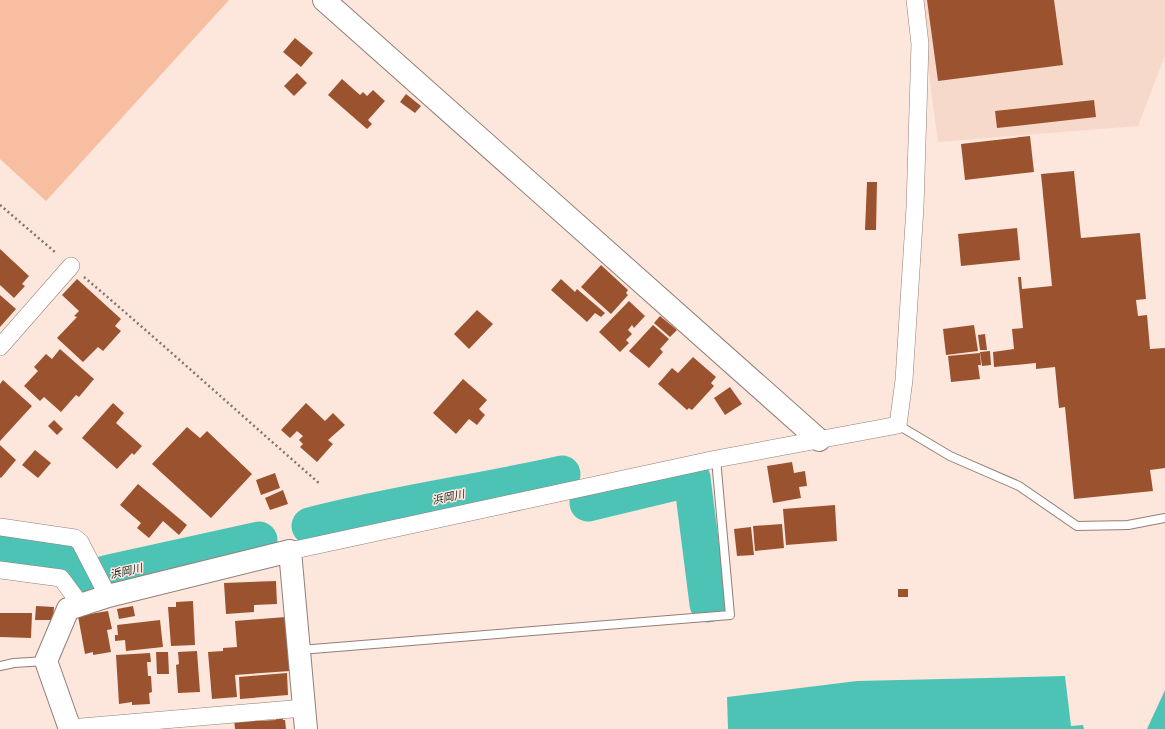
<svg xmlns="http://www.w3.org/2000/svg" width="1165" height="729" font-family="Merriweather,'Noto Sans JP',serif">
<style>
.built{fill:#f7d9cb}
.green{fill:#f8bea2}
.water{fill:#4cc3b5}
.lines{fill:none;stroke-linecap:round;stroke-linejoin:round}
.river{stroke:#4cc3b5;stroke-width:37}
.building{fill:#9b532f}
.lane-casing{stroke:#937f75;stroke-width:10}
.street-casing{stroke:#937f75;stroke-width:18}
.secondary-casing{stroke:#937f75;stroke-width:24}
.path{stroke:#83746e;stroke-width:2.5;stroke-dasharray:2 3;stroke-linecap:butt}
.lane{stroke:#fff;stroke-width:8}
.street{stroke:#fff;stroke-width:17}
.secondary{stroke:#fff;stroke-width:22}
.labels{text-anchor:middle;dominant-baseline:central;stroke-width:3;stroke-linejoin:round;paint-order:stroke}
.water-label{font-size:11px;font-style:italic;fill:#1d322f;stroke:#fde6dc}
</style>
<rect width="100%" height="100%" fill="#fde6dc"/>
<!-- built -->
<polygon class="built" points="919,0 1165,0 1165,56 1138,126 938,142"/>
<!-- green -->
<polygon class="green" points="0,0 229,0 46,201 0,159"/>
<!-- water -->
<g class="water">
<polygon points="1065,676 1071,726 1083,725 1084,729 728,729 727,697 857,681"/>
<polygon points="1165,690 1165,729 1147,729"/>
</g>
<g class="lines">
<!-- river -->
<g class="river">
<polyline points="588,503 692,478 708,604"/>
<path d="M310,526c83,-22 168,-33 252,-52"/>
<polyline points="0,551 66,562 85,580 109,573 259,540"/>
</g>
</g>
<!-- building -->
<g class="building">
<polygon points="927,0 1054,0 1063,65 938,81"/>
<polygon points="295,38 313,53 301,67 283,52"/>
<polygon points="297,73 307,83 294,96 284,86"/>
<polygon points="342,79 360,95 363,92 367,96 373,90 385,101 368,120 372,124 367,129 328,95"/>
<polygon points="406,94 421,106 415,113 400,102"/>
<polygon points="1094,100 1096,117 997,128 995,111"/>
<polygon points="1030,136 1034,172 965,180 961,144"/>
<polygon points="1074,171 1081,238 1140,233 1146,299 1136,300 1138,316 1147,315 1150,349 1165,348 1165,468 1150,470 1153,491 1074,499 1065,407 1059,408 1055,367 1036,369 1036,363 994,367 993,352 1014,349 1012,329 1023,328 1018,277 1021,277 1022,289 1052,286 1041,174"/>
<polygon points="867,182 877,182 876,230 865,230"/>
<polygon points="1017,228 1020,260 961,266 958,234"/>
<polygon points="0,249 29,276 22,284 25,286 14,298 0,285"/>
<polygon points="601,265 628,290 626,293 628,295 611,314 581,287"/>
<polygon points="77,279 121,319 115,326 121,331 103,351 98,347 83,362 57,338 77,317 74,316 79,311 62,295"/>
<polygon points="561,279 575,292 577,289 605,313 601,317 595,313 587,322 551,290"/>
<polygon points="0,295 16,309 0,327"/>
<polygon points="629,301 645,316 634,328 632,325 628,330 632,334 626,340 629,343 620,352 599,332"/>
<polygon points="477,310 493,324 469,349 454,334"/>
<polygon points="660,316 677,330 670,337 654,323"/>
<polygon points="653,325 669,339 660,349 663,352 649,368 629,351"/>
<polygon points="974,325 978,351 946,355 943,329"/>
<polygon points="985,334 987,350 980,350 978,335"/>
<polygon points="60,349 94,379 79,397 76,395 61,412 44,397 40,401 24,386 38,371 34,367 46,354 52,359"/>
<polygon points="990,351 991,365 982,366 980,352"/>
<polygon points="980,353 981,365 978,365 980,379 951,382 948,356"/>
<polygon points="693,357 716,377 711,383 714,386 692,410 689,408 687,410 658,384 672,368 678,373"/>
<polygon points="463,379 487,400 479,409 485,415 477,425 469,419 456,434 433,413"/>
<polygon points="3,380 32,406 0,441 0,384"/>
<polygon points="730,387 742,404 725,415 714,398"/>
<polygon points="113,403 124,413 116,423 142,446 134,455 132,453 117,469 82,438"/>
<polygon points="306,403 325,421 333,413 345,425 328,440 333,444 317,462 300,447 303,444 299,440 303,436 297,431 290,438 281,430"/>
<polygon points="54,420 63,429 57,435 48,426"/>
<polygon points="187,427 200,438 207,431 252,474 211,518 152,464"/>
<polygon points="0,445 16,460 1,478 0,477"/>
<polygon points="35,450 51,463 38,478 22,465"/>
<polygon points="792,462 794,473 805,471 807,486 799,487 801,498 773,503 767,466"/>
<polygon points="275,473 280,488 261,495 256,480"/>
<polygon points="138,484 187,525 179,535 163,521 149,538 137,528 141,523 120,505"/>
<polygon points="283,490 288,504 270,510 265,498"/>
<polygon points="835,505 837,541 786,545 783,509"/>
<polygon points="782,524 784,548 755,551 753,526"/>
<polygon points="751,527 754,555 737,556 734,529"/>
<polygon points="276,581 277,604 254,605 254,612 226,614 224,583"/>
<rect x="898" y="589" width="10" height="8"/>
<polygon points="193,601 195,645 171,646 168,607 176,607 176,602"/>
<polygon points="36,606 54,607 53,620 35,620"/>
<polygon points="133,606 135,616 119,619 117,609"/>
<polygon points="108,611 112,629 107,630 111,652 93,655 93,652 85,654 78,616"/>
<polygon points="0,613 32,613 31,638 0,637"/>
<polygon points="286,617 290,671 235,675 237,697 212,699 208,652 223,651 223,648 237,647 235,621"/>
<polygon points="160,620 163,647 126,651 125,640 115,641 115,635 118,635 117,625"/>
<polygon points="197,651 200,692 178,693 176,665 179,664 178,652"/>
<polygon points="156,652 168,652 169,674 157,674"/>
<polygon points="150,653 151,662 147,662 148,676 151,676 152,692 149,693 150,704 132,705 132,702 119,704 116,655"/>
<polygon points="287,673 288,695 240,699 239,677"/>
<polygon points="255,717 256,721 276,720 276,717 283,717 283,720 285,720 286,729 235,729 234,719"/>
</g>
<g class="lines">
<!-- lane casing -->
<g class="lane-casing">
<g id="lane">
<polyline points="898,425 950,456 1019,486 1077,526 1128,525 1165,518"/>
<polyline points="300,650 730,615 716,459"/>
<polyline points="0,666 14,663 45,661"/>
</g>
</g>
<!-- street casing -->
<g class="street-casing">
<g id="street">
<polyline points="0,347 71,266"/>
<polyline points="0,527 75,538 80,542 108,596"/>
<polyline points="290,551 716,459 898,425 904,380 915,207 920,44 915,0"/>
<polyline points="0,570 61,578 81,605"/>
<polyline points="70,728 304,708"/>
</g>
</g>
<!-- secondary casing -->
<g class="secondary-casing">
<g id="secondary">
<polyline points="324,0 819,440"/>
<polyline points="70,729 46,661 68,609 108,596 290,551 306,729"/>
</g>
</g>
<!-- path -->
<g class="path">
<polyline points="0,205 56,253"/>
<path d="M84,277c80,68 157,138 236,207"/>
</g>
<!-- lane -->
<use href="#lane" class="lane"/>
<!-- street -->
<use href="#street" class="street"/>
<!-- secondary -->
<use href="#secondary" class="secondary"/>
</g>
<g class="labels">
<!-- water labels -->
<g class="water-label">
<text transform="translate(448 497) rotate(-12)">浜岡川</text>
<text transform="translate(126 571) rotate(-13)">浜岡川</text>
</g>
</g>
</svg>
